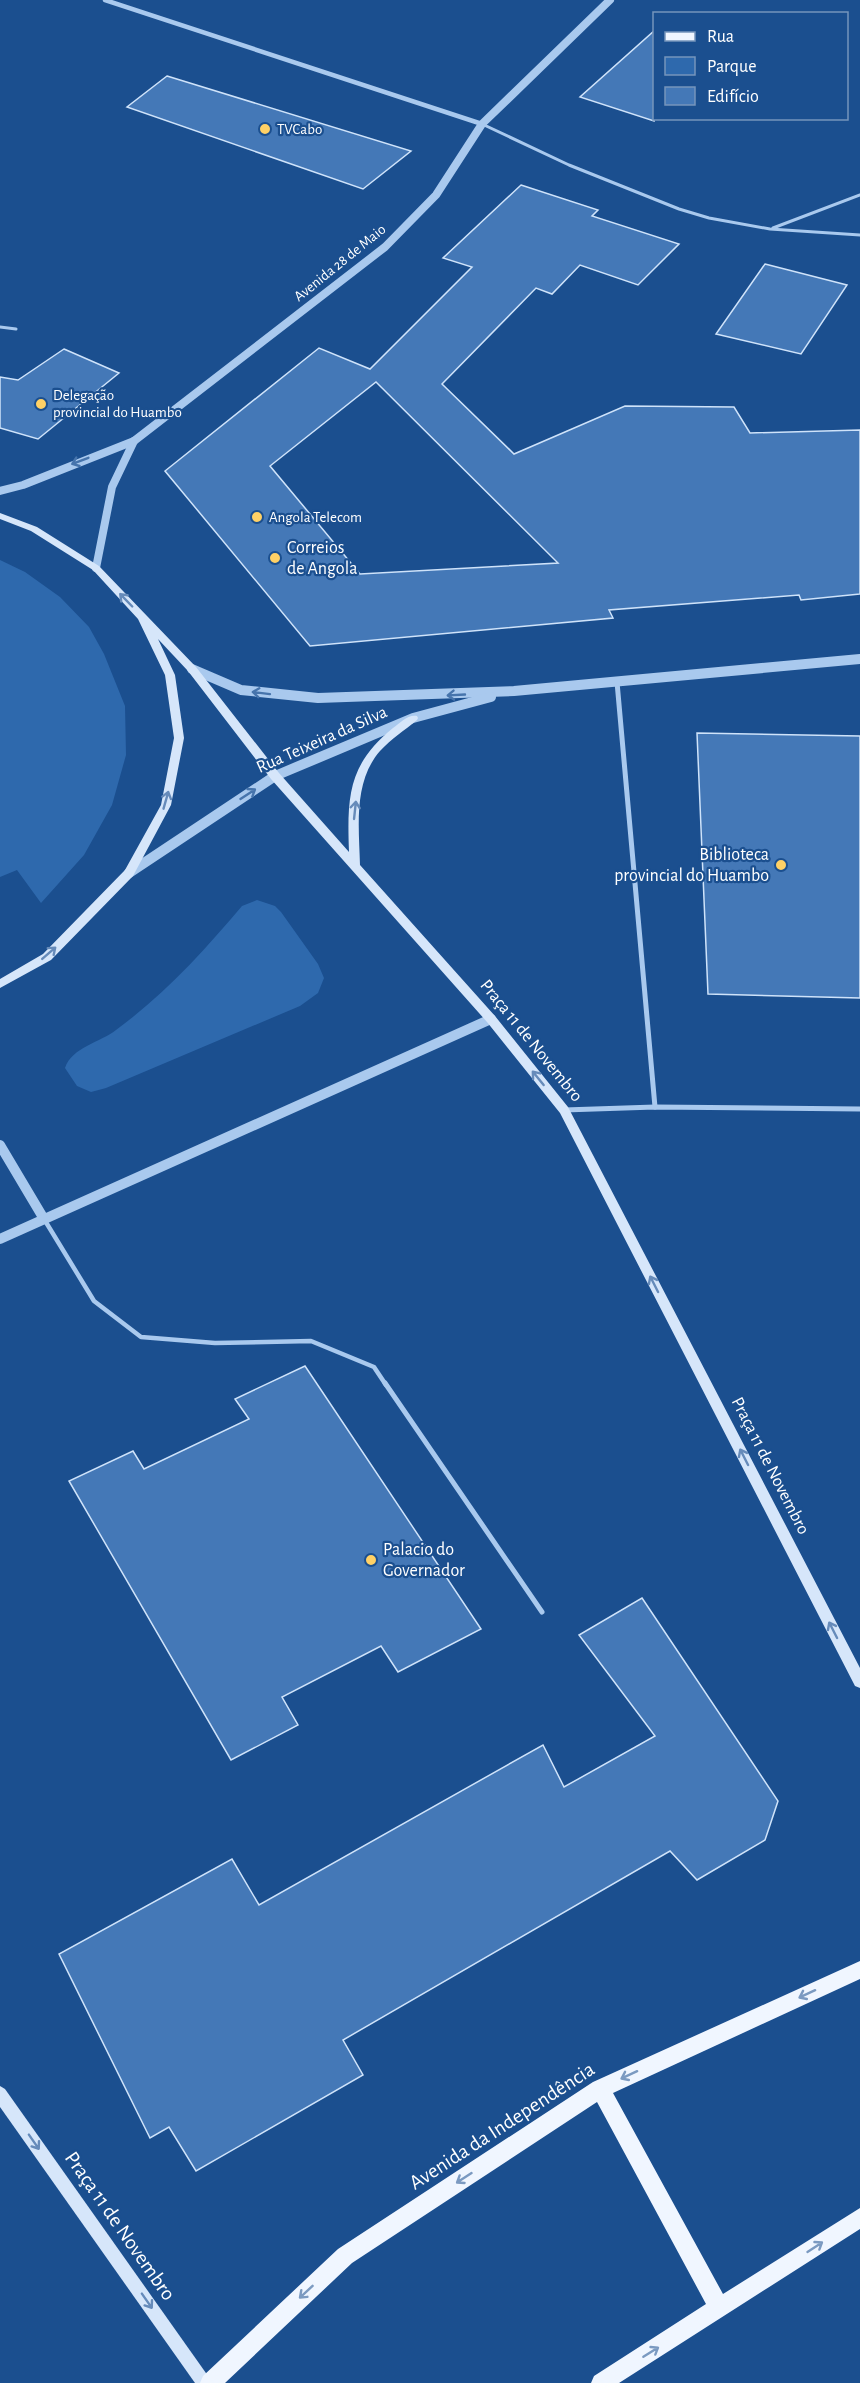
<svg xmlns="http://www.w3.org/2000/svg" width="860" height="2383" font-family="'Alegreya Sans',sans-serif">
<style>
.green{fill:#2e69ad}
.building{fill:#4478b7;stroke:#cfe3fa;stroke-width:1.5;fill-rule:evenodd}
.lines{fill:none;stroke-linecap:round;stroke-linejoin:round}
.service-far2{stroke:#a9c9ee;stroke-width:3}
.service-far1{stroke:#a9c9ee;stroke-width:4.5}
.service{stroke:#a9c9ee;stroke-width:5}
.minor-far1{stroke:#a9c9ee;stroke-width:4.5}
.minor{stroke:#a9c9ee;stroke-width:5}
.tertiary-far1{stroke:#a9c9ee;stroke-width:8}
.tertiary{stroke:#a9c9ee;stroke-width:10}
.secondary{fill:#d6e6fa;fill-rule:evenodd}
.primary{fill:#f0f6ff;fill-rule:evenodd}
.oneway{stroke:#4674ac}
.oneway2{stroke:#668bba}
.oneway3{stroke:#7b9ac1}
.poi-dot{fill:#ffd166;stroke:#1b4f8f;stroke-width:2}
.labels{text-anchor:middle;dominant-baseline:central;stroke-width:4.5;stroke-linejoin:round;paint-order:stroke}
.far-poi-label{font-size:15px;fill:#fff;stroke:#1b4f8f;text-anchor:start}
.far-street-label{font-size:15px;fill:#fff;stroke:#1b4f8f}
.poi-label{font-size:18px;fill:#fff;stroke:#1b4f8f;text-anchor:start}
.street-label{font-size:18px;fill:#fff;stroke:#1b4f8f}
.near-street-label{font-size:21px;fill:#fff;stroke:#1b4f8f}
</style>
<rect width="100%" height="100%" fill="#1b4f8f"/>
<!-- green -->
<g class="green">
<polygon points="0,560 25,572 60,597 89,627 104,654 125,706 126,755 112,805 84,855 41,903 17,870 0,877"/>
<path d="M257,900l18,6 6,6 37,52 6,14 -6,15 -18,13 -194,82 -15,4 -14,-6 -12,-18c7,-21 36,-26 51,-38 49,-36 87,-78 126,-124z"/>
</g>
<!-- building -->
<g class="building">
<polygon points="654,31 654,121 580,97"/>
<polygon points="167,76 411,151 363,189 127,107"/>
<path d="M521,185l77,25 -6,6 87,28 -41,41 -58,-20 -28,29 -16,-6 -94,96 72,70 111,-48 109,1 16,26 110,-3v164l-59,6 -2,-5 -190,15 4,8 -303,28 -145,-175 154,-123 51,21 102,-102 -29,-9zM376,382l182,181 -198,11 -90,-108z"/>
<polygon points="765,264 847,285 801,354 716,334"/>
<polygon points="64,349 119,373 38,439 0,428 0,377 18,380"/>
<polygon points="697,733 860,736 860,998 708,994"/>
<polygon points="305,1366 481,1629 398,1672 381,1646 282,1697 298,1725 231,1760 69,1481 133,1451 144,1469 249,1419 235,1399"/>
<polygon points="642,1598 778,1801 765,1840 697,1880 670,1851 343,2040 363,2075 196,2171 169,2127 150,2138 59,1954 232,1859 259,1905 543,1745 564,1787 655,1736 579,1635"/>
</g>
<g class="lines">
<!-- service-far2 -->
<g class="service-far2">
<polyline points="482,124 569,165 679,209 709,218 770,229 860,235"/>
<polyline points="773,228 860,195"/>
<polyline points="0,327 16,329"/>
</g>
<!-- service-far1 -->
<polyline class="service-far1" points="44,1219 94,1301 141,1337 215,1343 311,1341 374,1367 386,1385"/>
<!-- service -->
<polyline class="service" points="385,1383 542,1612"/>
<!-- minor-far1 -->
<polyline class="minor-far1" points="105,0 482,124"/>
<!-- minor -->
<g class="minor">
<polyline points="617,682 655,1107"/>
<polyline points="564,1110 655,1107 860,1109"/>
</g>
<!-- tertiary-far1 -->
<g class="tertiary-far1">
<polyline points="0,491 23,485 134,441 385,247 436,195 482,124 610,0"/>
<polyline points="96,568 112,487 134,441"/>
</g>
<!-- tertiary -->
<g class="tertiary">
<polyline points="192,669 241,690 318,698 514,691 860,659"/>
<polyline points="129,873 275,776 413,718 491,697"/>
<polyline points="0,1145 44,1219"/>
<polyline points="0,1239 491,1019"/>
</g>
<!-- secondary -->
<g class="secondary">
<path d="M0,513l37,14 62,39 97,101 83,106 70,79c-2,-55 -1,-88 44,-124 7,-5 15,-14 24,-12l1,2 -1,2c-12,10 -26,19 -37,31 -27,31 -21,76 -20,114l135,151 73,91 292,561v20l-5,-2 -295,-573 -73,-91 -216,-243 -83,-108 -30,-32 17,36 9,63 -13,67 -38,71 -82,84 -51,28v-9l43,-25 82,-84 36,-65 13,-67 -9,-63 -27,-56 -45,-49 -62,-39 -31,-12z"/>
<polygon points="0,2086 5,2089 213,2383 195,2383 0,2107"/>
</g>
<!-- primary -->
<polygon class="primary" points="860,1961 860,1979 613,2093 723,2294 860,2208 860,2229 619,2383 591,2383 594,2376 706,2304 597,2102 352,2263 225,2383 200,2383 203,2376 338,2249 593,2082"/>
</g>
<!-- one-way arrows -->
<defs><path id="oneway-shaft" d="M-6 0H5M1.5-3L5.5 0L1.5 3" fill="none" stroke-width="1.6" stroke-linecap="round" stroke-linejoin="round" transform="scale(1.5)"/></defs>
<g class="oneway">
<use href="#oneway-shaft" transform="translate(80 461) rotate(159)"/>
<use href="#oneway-shaft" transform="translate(261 693) rotate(-173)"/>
<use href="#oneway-shaft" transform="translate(456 695) rotate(177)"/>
<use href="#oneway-shaft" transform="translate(248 794) rotate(-33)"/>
</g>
<g class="oneway2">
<use href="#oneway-shaft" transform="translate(126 600) rotate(-134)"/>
<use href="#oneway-shaft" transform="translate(166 800) rotate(-74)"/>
<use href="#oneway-shaft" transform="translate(355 810) rotate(-84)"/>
<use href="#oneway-shaft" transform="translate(49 953) rotate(-41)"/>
<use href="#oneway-shaft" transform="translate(538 1078) rotate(-129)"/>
<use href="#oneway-shaft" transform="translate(654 1284) rotate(-117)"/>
<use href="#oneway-shaft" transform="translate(744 1457) rotate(-117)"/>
<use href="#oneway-shaft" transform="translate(833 1630) rotate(-117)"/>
<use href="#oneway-shaft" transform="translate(34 2142) rotate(55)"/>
<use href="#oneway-shaft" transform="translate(147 2301) rotate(55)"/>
</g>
<g class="oneway3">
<use href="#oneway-shaft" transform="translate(807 1994) rotate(155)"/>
<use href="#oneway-shaft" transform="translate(629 2075) rotate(155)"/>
<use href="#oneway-shaft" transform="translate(464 2178) rotate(147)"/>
<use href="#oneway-shaft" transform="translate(815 2247) rotate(-33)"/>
<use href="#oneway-shaft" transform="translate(306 2292) rotate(137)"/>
<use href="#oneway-shaft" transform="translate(651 2352) rotate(-32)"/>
</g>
<!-- markers -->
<g class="poi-dot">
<circle cx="265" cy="129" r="6"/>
<circle cx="41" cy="404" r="6"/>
<circle cx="257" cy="517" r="6"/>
<circle cx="275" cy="558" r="6"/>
<circle cx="781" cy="865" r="6"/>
<circle cx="371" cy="1560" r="6"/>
</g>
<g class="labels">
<!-- far-poi labels -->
<g class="far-poi-label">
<text x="277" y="129">TVCabo</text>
<text x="53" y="395">Delegação<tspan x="53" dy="17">provincial do Huambo</tspan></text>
<text x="269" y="517">Angola Telecom</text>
</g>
<!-- far-street labels -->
<g class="far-street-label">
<text transform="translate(340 263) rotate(-39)">Avenida 28 de Maio</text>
</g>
<!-- poi labels -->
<g class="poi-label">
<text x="287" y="548">Correios<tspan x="287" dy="21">de Angola</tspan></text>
<text x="769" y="855" text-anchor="end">Biblioteca<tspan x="769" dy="21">provincial do Huambo</tspan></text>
<text x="383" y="1550">Palacio do<tspan x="383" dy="21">Governador</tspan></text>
</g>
<!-- street labels -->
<g class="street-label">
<text transform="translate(322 740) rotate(-24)">Rua Teixeira da Silva</text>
<text transform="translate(531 1041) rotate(51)">Praça 11 de Novembro</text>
<text transform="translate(770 1466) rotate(63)">Praça 11 de Novembro</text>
</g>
<!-- near-street labels -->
<g class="near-street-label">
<text transform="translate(502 2126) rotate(-33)">Avenida da Independência</text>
<text transform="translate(120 2226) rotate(55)">Praça 11 de Novembro</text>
</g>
</g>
<!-- legend -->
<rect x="653" y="12" width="195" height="108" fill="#1b4f8f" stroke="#7695bc" stroke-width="1.5"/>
<rect x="665" y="32" width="30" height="9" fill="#f0f6ff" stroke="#7695bc" stroke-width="1.5"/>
<text x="707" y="42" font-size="18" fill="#ffffff">Rua</text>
<rect x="665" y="57" width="30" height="18" fill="#2e69ad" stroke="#7695bc" stroke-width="1.5"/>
<text x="707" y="72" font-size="18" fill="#ffffff">Parque</text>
<rect x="665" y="87" width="30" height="18" fill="#4478b7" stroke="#7695bc" stroke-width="1.5"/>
<text x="707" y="102" font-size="18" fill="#ffffff">Edifício</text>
</svg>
